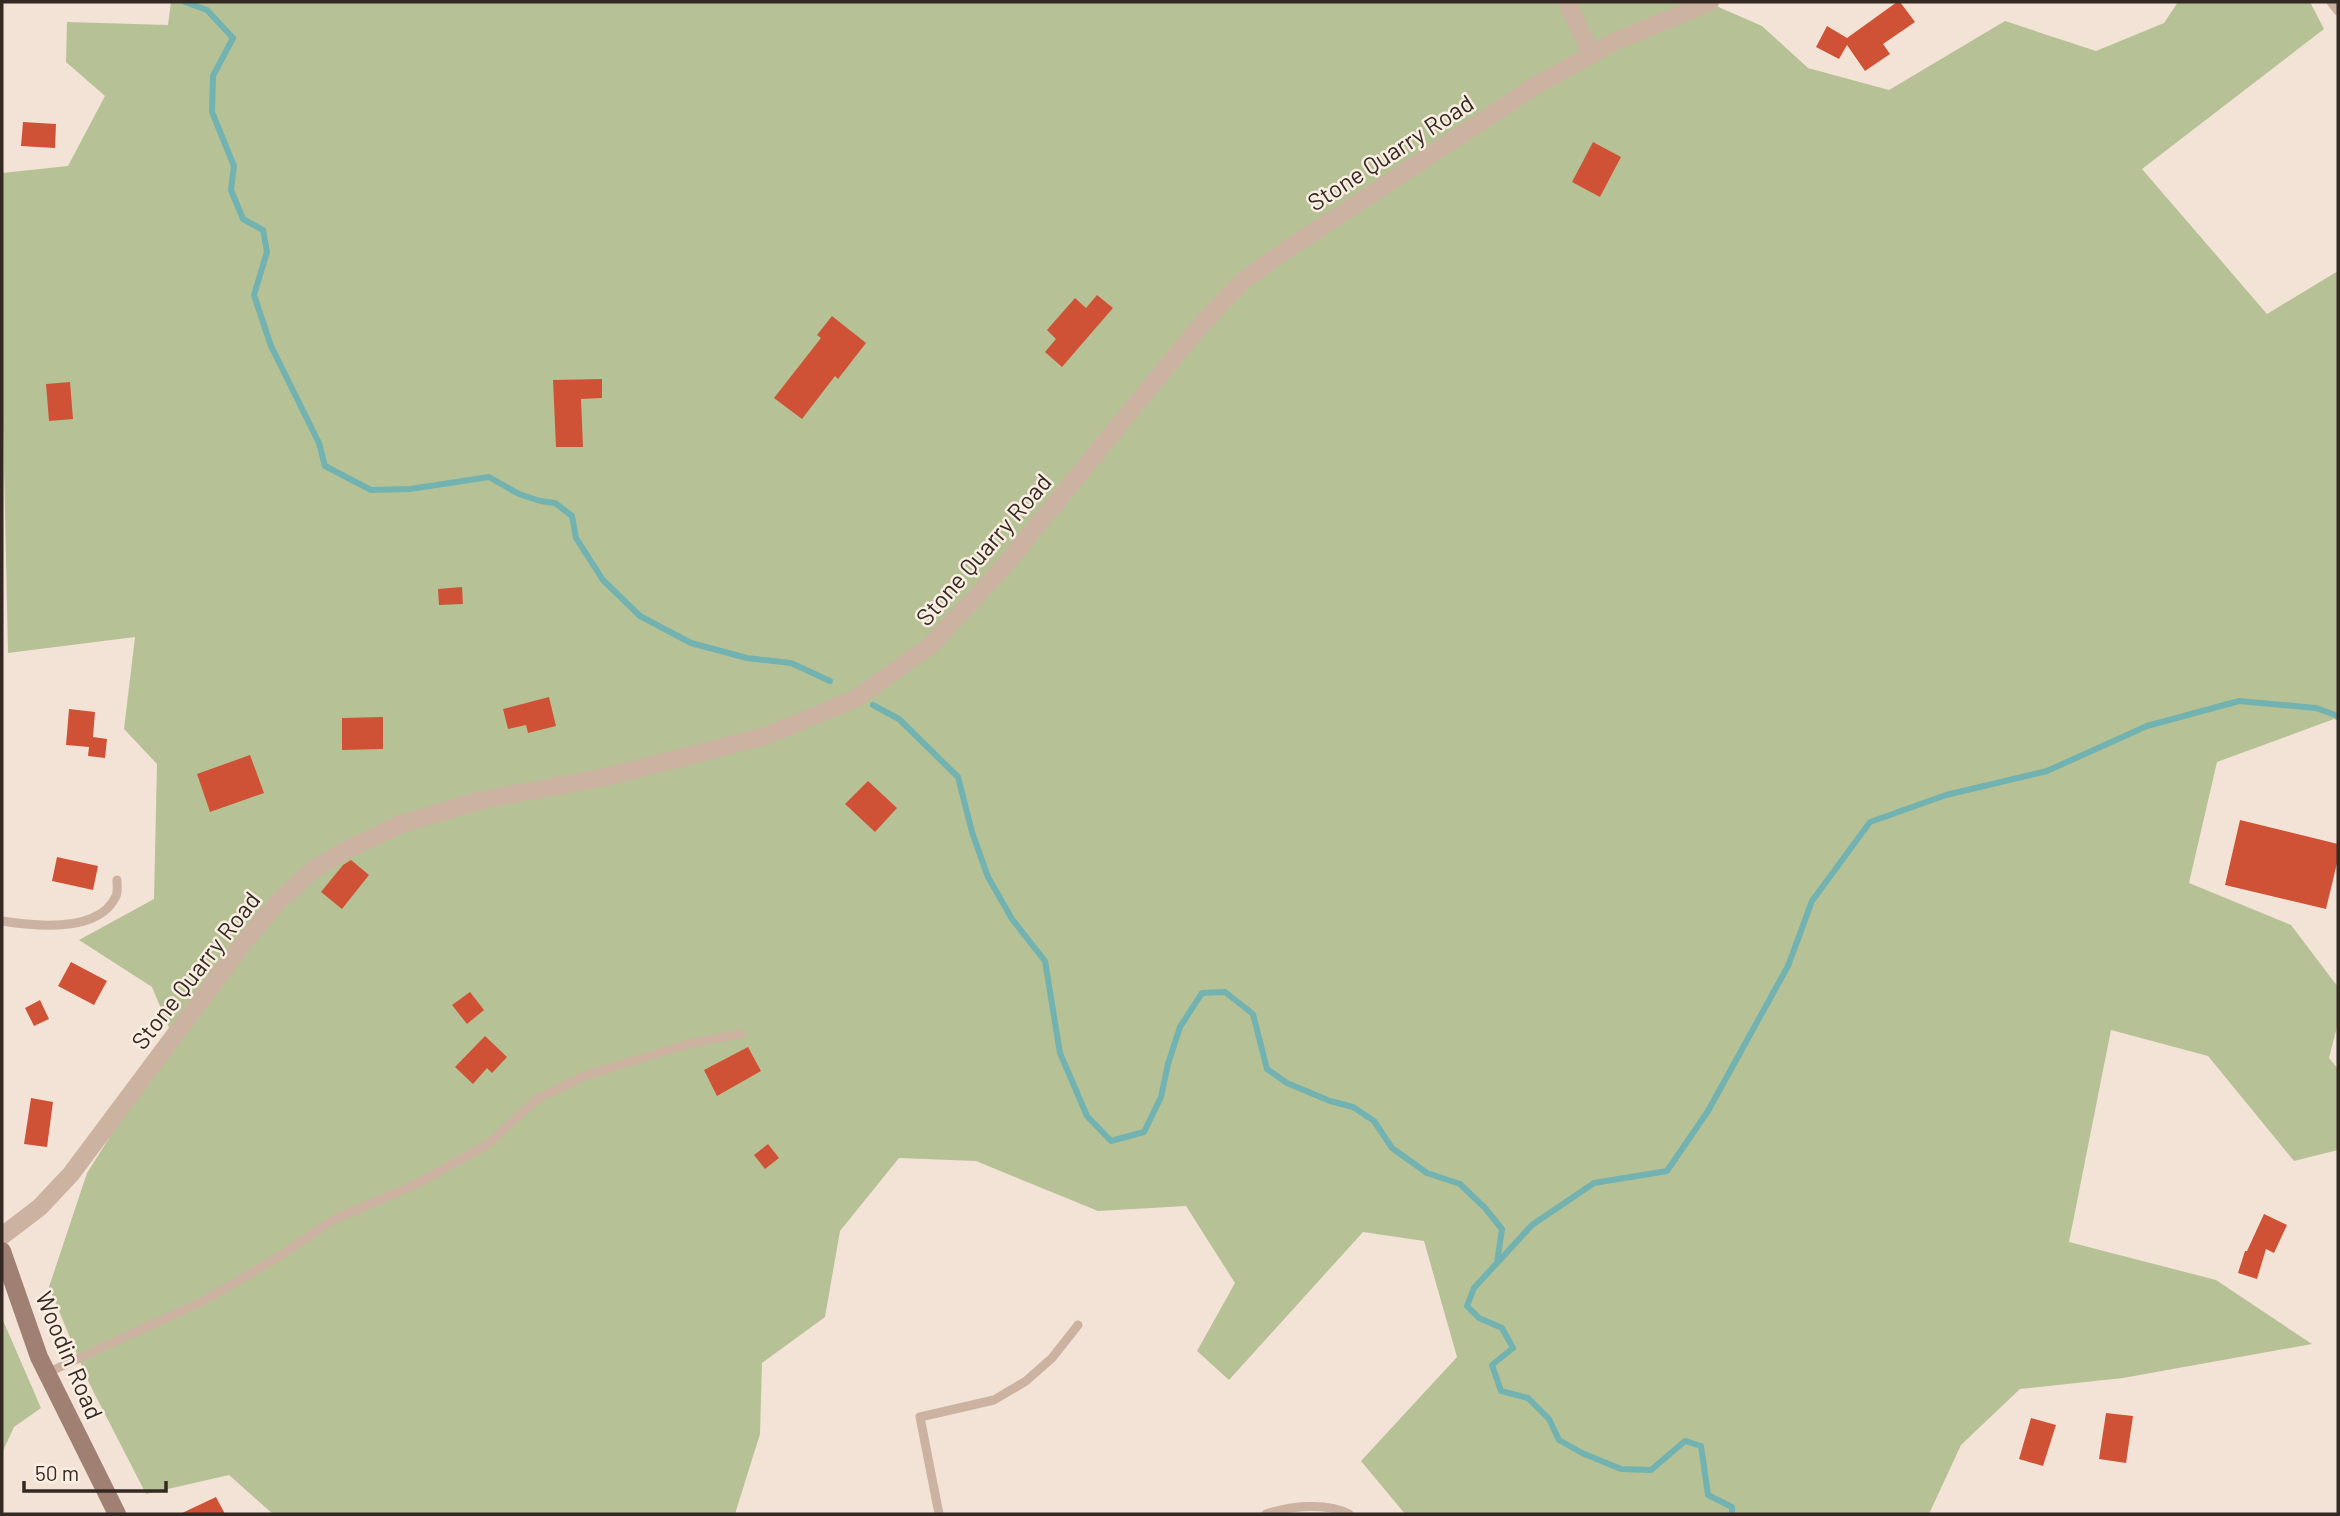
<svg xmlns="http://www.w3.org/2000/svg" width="2340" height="1516" font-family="Barlow,sans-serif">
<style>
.green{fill:#b6c295}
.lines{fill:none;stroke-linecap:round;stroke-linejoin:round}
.stream{stroke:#72b2b1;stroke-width:6}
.building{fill:#d05236}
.lane{stroke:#cbb2a1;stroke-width:9}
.street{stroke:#cbb2a1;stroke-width:18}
.secondary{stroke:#9f8072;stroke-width:18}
.labels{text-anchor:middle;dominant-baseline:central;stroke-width:5;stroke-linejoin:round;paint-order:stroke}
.street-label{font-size:24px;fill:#352924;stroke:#faeee2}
</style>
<rect width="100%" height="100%" fill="#f3e3d6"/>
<!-- green -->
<g class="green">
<polygon points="171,2 1707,2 1762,26 1808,68 1889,90 2005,21 2096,51 2164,23 2178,2 2310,2 2324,29 2142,169 2267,314 2338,271 2338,721 2334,719 2217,762 2189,883 2291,925 2338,987 2338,1023 2329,1058 2338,1069 2338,1150 2294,1161 2208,1056 2111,1030 2069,1242 2216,1280 2312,1344 2123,1378 2020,1389 1961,1445 1929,1514 1405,1514 1361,1461 1457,1357 1424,1241 1363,1232 1229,1380 1197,1351 1235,1283 1186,1206 1098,1211 976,1161 899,1158 840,1231 825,1317 762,1363 760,1434 735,1514 273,1514 229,1475 146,1494 89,1383 49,1287 87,1173 173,1037 152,987 79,940 154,899 157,764 124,729 135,637 8,653 2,371 2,173 68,166 105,96 66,62 67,22 168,25"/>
<polygon points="2,1318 41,1408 14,1427 2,1453"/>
</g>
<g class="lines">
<!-- stream -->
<g class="stream">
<polyline points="185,2 207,10 233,38 213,76 212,112 234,166 231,190 243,219 263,230 267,252 254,295 271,346 319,443 325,466 371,490 410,489 489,477 519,494 540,501 555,503 572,516 576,538 603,580 640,616 691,643 747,658 791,663 830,681"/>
<polyline points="873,705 899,719 958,777 972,832 988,877 1012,919 1045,961 1060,1053 1087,1116 1111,1141 1144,1132 1161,1097 1168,1064 1180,1027 1202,993 1225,992 1253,1014 1267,1069 1287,1083 1330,1101 1353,1107 1374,1121 1392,1148 1427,1173 1460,1184 1485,1208 1502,1229 1497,1263 1474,1288 1467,1306 1479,1318 1502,1328 1513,1348 1492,1365 1501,1391 1528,1398 1549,1419 1559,1440 1582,1453 1621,1469 1651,1470 1685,1441 1701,1446 1708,1495 1732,1507 1732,1514"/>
<polyline points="1499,1261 1532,1225 1594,1183 1667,1171 1708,1111 1788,966 1812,901 1870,822 1946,795 2047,771 2147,726 2239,701 2316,708 2338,716"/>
</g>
</g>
<!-- building -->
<g class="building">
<polygon points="1897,2 1900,2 1915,22 1883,44 1890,54 1865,71 1847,45 1839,59 1816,47 1827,26 1847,38"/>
<polygon points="23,122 56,124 55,148 21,146"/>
<polygon points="1593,142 1621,157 1600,197 1572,182"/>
<polygon points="1097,295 1113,308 1062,367 1045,352 1056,339 1047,330 1075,298 1086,308"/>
<polygon points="832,316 866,343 838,379 835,376 802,419 774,398 821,338 817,335"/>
<polygon points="602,379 602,398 581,399 583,447 556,447 553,380"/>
<polygon points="70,382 73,419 49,421 46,384"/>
<polygon points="462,587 463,604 439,605 438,589"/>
<polygon points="549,697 556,726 528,733 526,725 508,729 503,709"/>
<polygon points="69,709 95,712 93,737 107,739 105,758 88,756 89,747 66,745"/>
<polygon points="383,717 383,749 342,750 342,718"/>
<polygon points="250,755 264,793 210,812 197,774"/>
<polygon points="868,781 897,808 875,832 845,804"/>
<polygon points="2240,820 2338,844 2338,859 2326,909 2225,885"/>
<polygon points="57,857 98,866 93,890 52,881"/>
<polygon points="351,860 369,875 342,909 321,892 343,865"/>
<polygon points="71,962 107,981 94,1005 58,986"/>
<polygon points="470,992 484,1010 467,1024 452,1005"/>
<polygon points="40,1000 49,1019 34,1026 25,1008"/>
<polygon points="485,1036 507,1057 492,1073 487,1068 473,1084 455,1067"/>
<polygon points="748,1047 761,1071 717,1096 704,1070"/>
<polygon points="31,1098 53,1102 47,1147 24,1144"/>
<polygon points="768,1144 779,1158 765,1169 754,1155"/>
<polygon points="2264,1214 2287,1225 2274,1253 2266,1249 2257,1279 2238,1273 2245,1251 2247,1251"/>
<polygon points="2106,1413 2133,1416 2126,1463 2099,1459"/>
<polygon points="2031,1418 2056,1425 2043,1466 2019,1459"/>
<polygon points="216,1497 225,1514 180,1514"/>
</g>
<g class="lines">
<!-- lane -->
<g class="lane">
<polyline points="2331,2 2338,11"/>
<path d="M2,921c32,5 97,13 114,-25 2,-4 1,-12 1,-16"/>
<polyline points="47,1373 203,1301 272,1261 333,1220 414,1185 487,1145 537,1099 587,1075 692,1043 741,1034"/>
<polyline points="939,1514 920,1417 994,1400 1026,1381 1052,1358 1078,1325"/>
<path d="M1266,1514c24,-8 60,-12 83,0"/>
</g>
<!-- street -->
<g class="street">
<polyline points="1567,2 1592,54"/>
<polyline points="2,1236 40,1207 71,1174 245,941 280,900 313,870 346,850 401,824 482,800 606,777 766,736 855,699 930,646 1001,570 1200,326 1242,282 1273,259 1535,86 1614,42 1710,2"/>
</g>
<!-- secondary -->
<polyline class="secondary" points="2,1251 39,1357 117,1514"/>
</g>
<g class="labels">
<!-- street labels -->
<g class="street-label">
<text transform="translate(1390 152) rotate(-33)">Stone Quarry Road</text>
<text transform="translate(983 549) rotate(-49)">Stone Quarry Road</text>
<text transform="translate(195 970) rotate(-52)">Stone Quarry Road</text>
<text transform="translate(70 1355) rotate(67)">Woodin Road</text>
</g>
</g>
<!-- border -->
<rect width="2340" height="1516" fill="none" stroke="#352924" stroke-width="7"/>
<!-- scale -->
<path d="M24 1481v10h142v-10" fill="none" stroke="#352924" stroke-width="3.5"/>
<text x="35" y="1481" font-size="21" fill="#352924" stroke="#faeee2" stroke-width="5" paint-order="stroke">50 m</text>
</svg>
